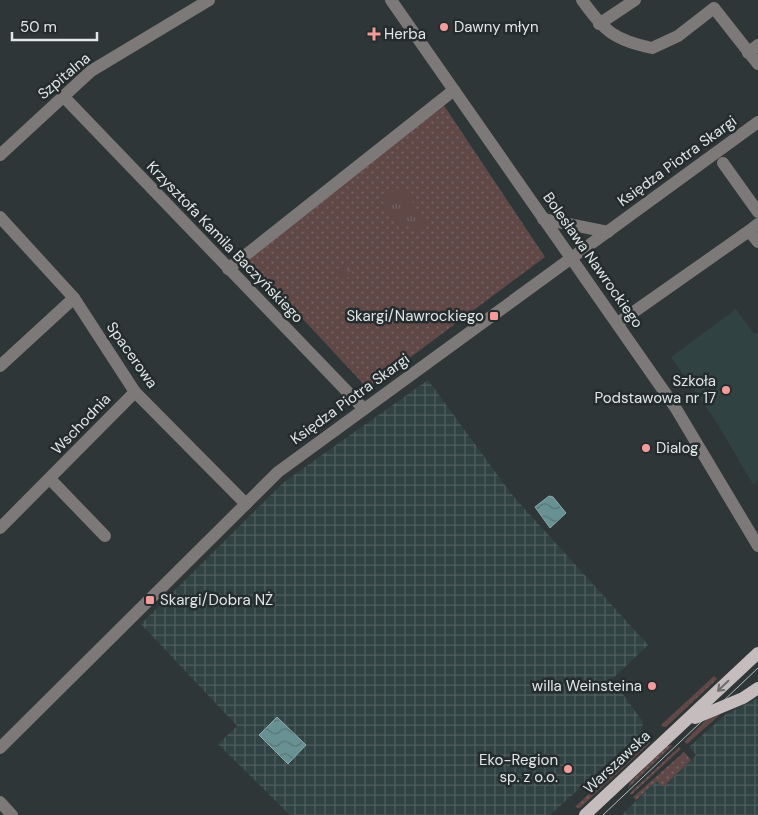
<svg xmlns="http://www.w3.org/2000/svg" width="758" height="815" font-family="'DM Sans',sans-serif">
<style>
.built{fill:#314242}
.industrial{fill:url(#industrial-grid)}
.grass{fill:url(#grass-dots)}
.park{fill:url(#park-tufts)}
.water{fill:url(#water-waves);stroke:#8cabac}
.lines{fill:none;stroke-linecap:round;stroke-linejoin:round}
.minor{stroke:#7d7979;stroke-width:12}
.major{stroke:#c5bdbd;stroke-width:12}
.tram{stroke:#b7bdbe;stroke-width:1}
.oneway{stroke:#6d6d6e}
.poi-dot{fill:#f59b99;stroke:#252c2d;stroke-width:2}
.labels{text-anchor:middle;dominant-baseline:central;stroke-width:5;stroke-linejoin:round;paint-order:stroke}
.poi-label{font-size:15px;fill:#e1e7e7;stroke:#252c2d;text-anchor:start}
.street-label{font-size:15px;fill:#e1e7e7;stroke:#252c2d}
</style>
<defs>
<pattern id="industrial-grid" width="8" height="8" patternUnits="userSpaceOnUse" patternTransform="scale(1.25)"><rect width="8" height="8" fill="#314242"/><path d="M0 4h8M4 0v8" fill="none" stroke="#4f5d5d"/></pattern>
<pattern id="grass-dots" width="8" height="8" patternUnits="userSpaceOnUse" patternTransform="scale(1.25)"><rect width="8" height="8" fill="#604847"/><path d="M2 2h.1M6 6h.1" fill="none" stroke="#766262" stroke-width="1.8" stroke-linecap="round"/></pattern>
<pattern id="park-tufts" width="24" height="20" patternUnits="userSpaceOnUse" patternTransform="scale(1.25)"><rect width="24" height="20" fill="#604847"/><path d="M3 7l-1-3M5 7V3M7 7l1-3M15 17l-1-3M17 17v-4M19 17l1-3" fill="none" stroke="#766262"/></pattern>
<pattern id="water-waves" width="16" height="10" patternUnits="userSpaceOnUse" patternTransform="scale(1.25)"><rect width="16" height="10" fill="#679192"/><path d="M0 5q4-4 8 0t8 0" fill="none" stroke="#5b7677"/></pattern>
</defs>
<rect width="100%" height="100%" fill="#2e3637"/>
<!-- built -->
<polygon class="built" points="736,309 754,334 758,332 758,480 753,484 717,423 671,357"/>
<!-- industrial -->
<g class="industrial">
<polygon points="428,380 513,496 648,645 612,679 643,722 641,733 550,815 290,815 218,744 237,726 141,624 284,482"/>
<polygon points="758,698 758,815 622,815 656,781 663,787 691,760 696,755 689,747 726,714"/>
</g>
<!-- grass -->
<g class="grass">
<polygon points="443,104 545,257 368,389 248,260"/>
<polygon points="714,676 717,679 666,727 663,727 661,725"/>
<polygon points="724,711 687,744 684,742 708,718"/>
<polygon points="647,738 650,743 580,808 575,807"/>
<polygon points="673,745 628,788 630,782 667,746"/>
<polygon points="679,747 681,749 631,795 630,793"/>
<polygon points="684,752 691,760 663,787 656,781 636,800 633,797"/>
</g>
<!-- park -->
<g class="park">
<polygon points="401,186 427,222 415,231 409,222 401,227 381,200"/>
<polygon points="346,263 353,274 341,282 334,271"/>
</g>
<!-- water -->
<g class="water">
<polygon points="549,496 553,497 566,513 550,528 535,507"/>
<polygon points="277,717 306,745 288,764 259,735"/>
</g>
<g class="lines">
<!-- minor -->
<g class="minor">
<polyline points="391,0 675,407 758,546"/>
<path d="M582,0c22,31 32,40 70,48l26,-12 36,-28 44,56"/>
<polyline points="599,24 635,0"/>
<polyline points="748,53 758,45"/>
<polyline points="63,96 364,409"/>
<polyline points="0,155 91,71 209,0"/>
<polyline points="723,163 758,212"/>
<polyline points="0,217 74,298 135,392 246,504"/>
<polyline points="543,219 608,232"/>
<polyline points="758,224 749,231 758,242"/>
<polyline points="228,269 454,90"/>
<polyline points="618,323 749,231"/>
<polyline points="0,366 74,298"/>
<polyline points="50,479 105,536"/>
<polyline points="0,528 135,392"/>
<polyline points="0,748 278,472 758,122"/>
<polyline points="0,802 12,815"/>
</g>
<!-- major -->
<g class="major">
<polyline points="695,718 743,698 758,688"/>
<polyline points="585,815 758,653"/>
</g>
<!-- tram -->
<polyline class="tram" points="603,815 758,668"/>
</g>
<!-- one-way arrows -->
<defs><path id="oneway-shaft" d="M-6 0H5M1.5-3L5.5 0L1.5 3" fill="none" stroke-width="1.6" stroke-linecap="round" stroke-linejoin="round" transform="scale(1.25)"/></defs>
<use class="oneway" href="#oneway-shaft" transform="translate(723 686) rotate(136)"/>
<!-- markers -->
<g class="poi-dot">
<circle cx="444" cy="27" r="5"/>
<path d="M371.5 26.5h5v5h5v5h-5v5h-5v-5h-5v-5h5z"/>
<rect x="489" y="311" width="10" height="10" rx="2.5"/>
<circle cx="726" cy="390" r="5"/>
<circle cx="646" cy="448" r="5"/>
<rect x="145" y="595" width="10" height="10" rx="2.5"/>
<circle cx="652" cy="686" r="5"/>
<circle cx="568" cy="769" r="5"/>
</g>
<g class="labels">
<!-- poi labels -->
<g class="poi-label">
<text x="454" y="27">Dawny młyn</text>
<text x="384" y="34">Herba</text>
<text x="484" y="316" text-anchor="end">Skargi/Nawrockiego</text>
<text x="716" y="381" text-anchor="end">Szkoła<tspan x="716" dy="17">Podstawowa nr 17</tspan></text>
<text x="656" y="448">Dialog</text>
<text x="160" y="600">Skargi/Dobra NŻ</text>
<text x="642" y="686" text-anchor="end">willa Weinsteina</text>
<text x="558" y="760" text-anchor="end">Eko-Region<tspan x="558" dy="17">sp. z o.o.</tspan></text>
</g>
<!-- street labels -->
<g class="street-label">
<text transform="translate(64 76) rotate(-40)">Szpitalna</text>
<text transform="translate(677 161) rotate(-36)">Księdza Piotra Skargi</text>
<text transform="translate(225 242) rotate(46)">Krzysztofa Kamila Baczyńskiego</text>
<text transform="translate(593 260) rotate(55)">Bolesława Nawrockiego</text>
<text transform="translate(132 355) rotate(55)">Spacerowa</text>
<text transform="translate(350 399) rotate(-36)">Księdza Piotra Skargi</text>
<text transform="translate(81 424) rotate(-46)">Wschodnia</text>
<text transform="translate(617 762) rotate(-43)">Warszawska</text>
</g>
</g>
<!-- scale -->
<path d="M12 32v8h85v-8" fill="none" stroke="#e1e7e7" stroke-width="2.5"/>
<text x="20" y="32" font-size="15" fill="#e1e7e7" stroke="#252c2d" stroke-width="4" paint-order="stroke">50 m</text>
</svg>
